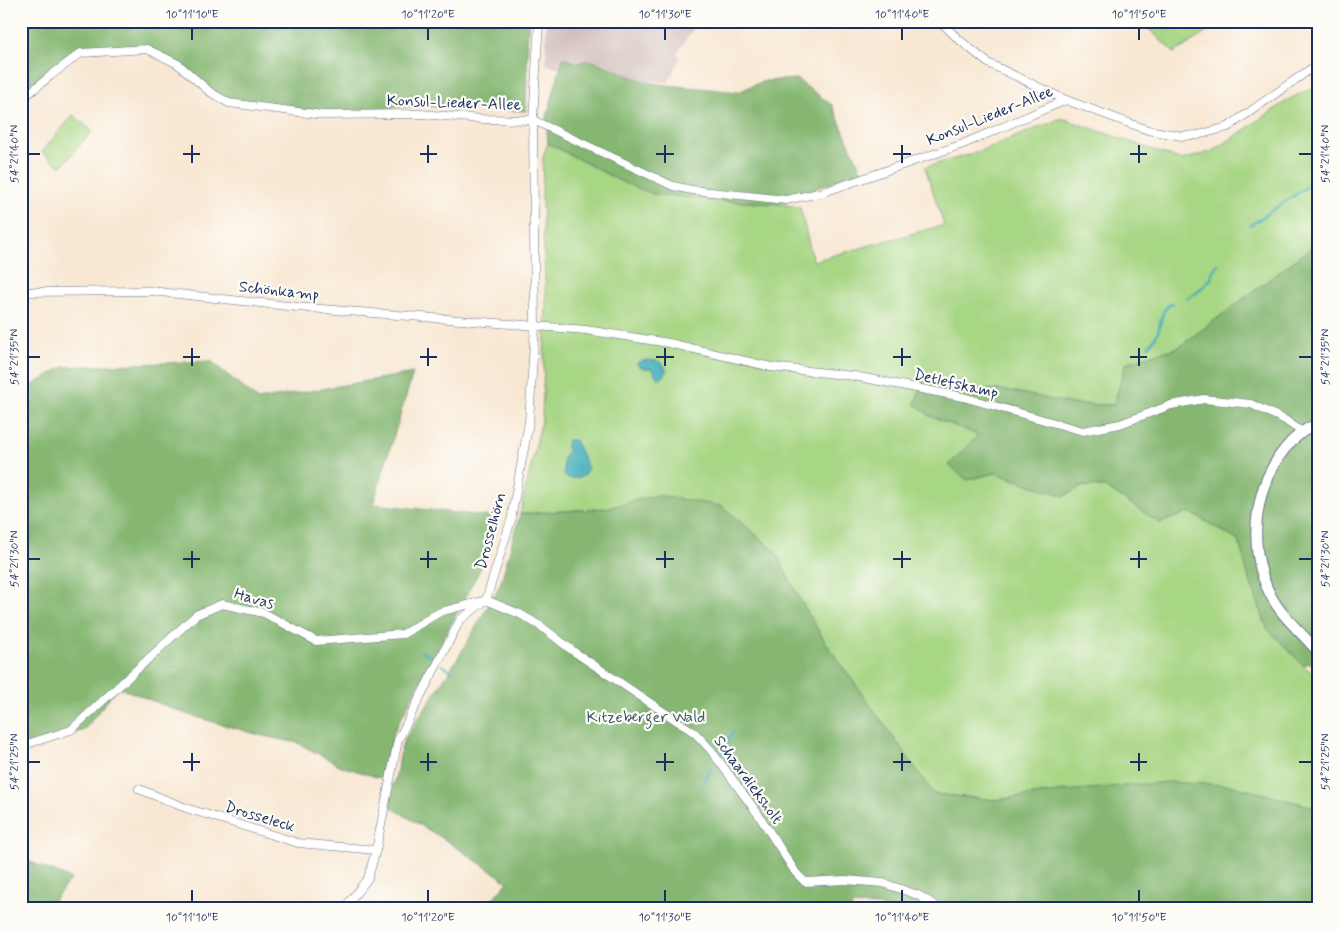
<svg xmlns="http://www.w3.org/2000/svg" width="1339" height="930" font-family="Mynerve,sans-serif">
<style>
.industrial{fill:#d1bfbd}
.green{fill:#a7d684;stroke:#618271}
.forest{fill:#85b772;stroke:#507368}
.water{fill:#3aaab8;stroke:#2a6c8b}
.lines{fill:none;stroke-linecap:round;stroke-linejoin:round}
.stream{stroke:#3aaab8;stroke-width:2.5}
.minor-casing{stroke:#686f87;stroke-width:9}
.tertiary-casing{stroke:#686f87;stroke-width:12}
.minor{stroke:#fff;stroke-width:8}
.tertiary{stroke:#fff;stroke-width:10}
.ticks{fill:none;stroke:#1b2f5e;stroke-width:2}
.labels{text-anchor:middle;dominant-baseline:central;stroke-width:4.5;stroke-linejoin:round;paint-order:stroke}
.street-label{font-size:16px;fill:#1b2f5e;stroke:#fdfcf7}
.park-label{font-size:16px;fill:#3e5968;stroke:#fdfcf7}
.neatline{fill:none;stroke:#1b2f5e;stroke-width:2}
.ticks-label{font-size:12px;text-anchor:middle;fill:#1b2f5e}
</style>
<rect width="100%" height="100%" fill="#fdfcf7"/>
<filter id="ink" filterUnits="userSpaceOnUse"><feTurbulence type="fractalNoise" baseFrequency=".02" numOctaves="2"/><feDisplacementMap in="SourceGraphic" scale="10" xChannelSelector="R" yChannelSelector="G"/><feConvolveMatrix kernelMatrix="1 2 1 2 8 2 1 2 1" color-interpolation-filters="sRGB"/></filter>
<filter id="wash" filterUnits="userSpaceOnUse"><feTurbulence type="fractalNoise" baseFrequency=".0096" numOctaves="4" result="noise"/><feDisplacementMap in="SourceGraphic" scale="20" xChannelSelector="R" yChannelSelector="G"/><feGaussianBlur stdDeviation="1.12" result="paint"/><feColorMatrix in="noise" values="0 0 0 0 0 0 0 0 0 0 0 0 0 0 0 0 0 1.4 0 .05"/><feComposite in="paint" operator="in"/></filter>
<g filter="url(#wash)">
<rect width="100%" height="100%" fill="#f8e7d2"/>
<!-- industrial -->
<polygon class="industrial" points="546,21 698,21 677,53 680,59 668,82 640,80 590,60 578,63 563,58 559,68 546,64"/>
<!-- green -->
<g class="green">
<polygon points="1141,21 1224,21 1174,53"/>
<polygon points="1318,86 1318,243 1179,347 1126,363 1114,405 1073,404 1011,391 958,387 924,378 930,416 979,435 967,480 995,473 1064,496 1083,486 1105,487 1160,523 1190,512 1239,541 1247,572 1267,628 1303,665 1318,678 1318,808 1229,785 1065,791 996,800 934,794 827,645 799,598 775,551 657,495 608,508 520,514 542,418 546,307 542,198 543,157 548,143 624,183 724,201 779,204 800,207 813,261 944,225 925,167 975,153 1062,118 1182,160 1213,151 1293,97"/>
<polygon points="73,115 92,131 61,167 42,152"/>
</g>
<!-- forest -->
<g class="forest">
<polygon points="21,21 141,21 164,32 172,21 528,21 526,111 418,106 322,112 230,100 211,89 147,47 81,51 21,96"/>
<polygon points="563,58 578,63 590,60 640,80 656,84 739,92 753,85 765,81 796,79 832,105 862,172 803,193 779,204 724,201 653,194 624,183 548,143 546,120"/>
<polygon points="1318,243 1318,661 1303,665 1267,628 1247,572 1239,541 1190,512 1160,523 1105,487 1083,486 1064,496 995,473 967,480 949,465 978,435 930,416 915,404 924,377 958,387 1011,391 1073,404 1114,405 1126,363 1179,347"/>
<polygon points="211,361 258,400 413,373 373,504 494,517 486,558 393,734 383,779 341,766 298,743 263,736 186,714 118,687 84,730 21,752 21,392 63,367"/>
<polygon points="657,495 722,506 775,551 799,598 827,645 934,794 996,800 1065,791 1166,782 1229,785 1318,808 1318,909 884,909 879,906 852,905 851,909 483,909 508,882 447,841 389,806 403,742 461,653 500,585 520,514 608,508"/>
<polygon points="21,858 71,879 46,909 21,909"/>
</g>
<!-- water -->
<g class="water">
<path d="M647,360c5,1 11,0 15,3 9,7 1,20 -6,13 -2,-2 -2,-5 -3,-7 -6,-1 -12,0 -16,-5l1,-2z"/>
<path d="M567,440h8l13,28 -5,8c-7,2 -12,4 -19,0l-1,-17 4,-8z"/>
</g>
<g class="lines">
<!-- stream -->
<g class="stream">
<polyline points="1251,225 1318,179"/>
<polyline points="1187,298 1196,293 1211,279 1213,271 1218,264"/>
<path d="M1149,346c4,-5 7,-9 9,-14 4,-13 2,-23 15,-29"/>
<polyline points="421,651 434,659"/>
<polyline points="442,665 452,671"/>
<polyline points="721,755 733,731"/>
<polyline points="703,785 711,769"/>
</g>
</g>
</g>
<g filter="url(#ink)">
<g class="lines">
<!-- minor casing -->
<g class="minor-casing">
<g id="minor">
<polyline points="940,21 956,37 988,63 1066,100 1148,130 1182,136 1198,135 1228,127 1312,68 1318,67"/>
<polyline points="21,100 50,76 81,53 147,49 178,64 210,92 229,103 323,115 420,114 482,119 533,120 673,186 692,190 786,200 824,192 963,144 1066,100"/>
<polyline points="21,292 151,291 297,307 586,330 669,343 771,367 854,376 963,397 1083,431 1120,424 1171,405 1204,399 1251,404 1285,420 1302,432"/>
<polyline points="21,746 71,730 196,615 222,604 264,613 316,641 403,634 440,612 486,600 520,614 542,627 573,651 695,733 710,749 758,814 796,873 805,882 845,880 883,883 918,895 941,909"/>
<polyline points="139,789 186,808 298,843 376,850"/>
<polyline points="344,909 368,878 376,850 398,740 460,620 486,600 512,517 513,508 529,422 535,326 533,120 539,21"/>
</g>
</g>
<!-- tertiary casing -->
<g class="tertiary-casing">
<path id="tertiary" d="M1318,423c-6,3 -12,6 -17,10 -47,37 -57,112 -30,163 11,21 32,38 47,56"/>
</g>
<!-- minor -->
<use href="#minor" class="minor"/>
<!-- tertiary -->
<use href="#tertiary" class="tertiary"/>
</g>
</g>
<!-- ticks -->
<path class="ticks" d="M192,28v12M428,28v12M665,28v12M902,28v12M1139,28v12M192,145v18M428,145v18M665,145v18M902,145v18M1139,145v18M28,154h12M183,154h17M420,154h17M656,154h18M893,154h18M1130,154h17M1299,154h13M192,348v18M428,348v18M665,348v18M902,348v18M1139,348v18M28,357h12M183,357h17M420,357h17M656,357h18M893,357h18M1130,357h17M1299,357h13M192,551v17M428,551v17M665,551v17M902,551v17M1139,551v17M28,559h12M183,559h17M420,559h17M656,559h18M893,559h18M1130,559h17M1299,559h13M192,753v18M428,753v18M665,753v18M902,753v18M1139,753v18M28,762h12M183,762h17M420,762h17M656,762h18M893,762h18M1130,762h17M1299,762h13M192,890v12M428,890v12M665,890v12M902,890v12M1139,890v12"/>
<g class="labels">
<!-- street labels -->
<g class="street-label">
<text transform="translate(454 103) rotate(2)">Konsul-Lieder-Allee</text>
<text transform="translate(990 116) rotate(-22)">Konsul-Lieder-Allee</text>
<text transform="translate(279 291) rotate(6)">Schönkamp</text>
<text transform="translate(956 384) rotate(13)">Detlefskamp</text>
<text transform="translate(491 531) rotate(-75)">Drosselhörn</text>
<text transform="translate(254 599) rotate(16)">Havas</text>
<text transform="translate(748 780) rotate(54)">Schaardieksholt</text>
<text transform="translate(260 817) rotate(17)">Drosseleck</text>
</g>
<!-- park labels -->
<g class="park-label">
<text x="646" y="717">Kitzeberger Wald</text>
</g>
</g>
<!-- margin -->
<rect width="1339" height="930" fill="none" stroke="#fdfcf7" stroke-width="55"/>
<rect x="28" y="28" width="1284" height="874" class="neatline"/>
<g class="ticks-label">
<text x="192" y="18">10°11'10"E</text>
<text x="428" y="18">10°11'20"E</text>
<text x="665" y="18">10°11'30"E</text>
<text x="902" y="18">10°11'40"E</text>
<text x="1139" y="18">10°11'50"E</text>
<text transform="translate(14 154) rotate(-90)" y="4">54°21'40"N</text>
<text transform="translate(1325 154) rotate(-90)" y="4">54°21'40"N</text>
<text transform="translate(14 357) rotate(-90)" y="4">54°21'35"N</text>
<text transform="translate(1325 357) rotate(-90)" y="4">54°21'35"N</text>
<text transform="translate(14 559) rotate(-90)" y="4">54°21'30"N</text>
<text transform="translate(1325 559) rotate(-90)" y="4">54°21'30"N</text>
<text transform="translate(14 762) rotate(-90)" y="4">54°21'25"N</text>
<text transform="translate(1325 762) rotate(-90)" y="4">54°21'25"N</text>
<text x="192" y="921">10°11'10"E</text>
<text x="428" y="921">10°11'20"E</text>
<text x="665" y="921">10°11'30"E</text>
<text x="902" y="921">10°11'40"E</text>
<text x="1139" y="921">10°11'50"E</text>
</g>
</svg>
